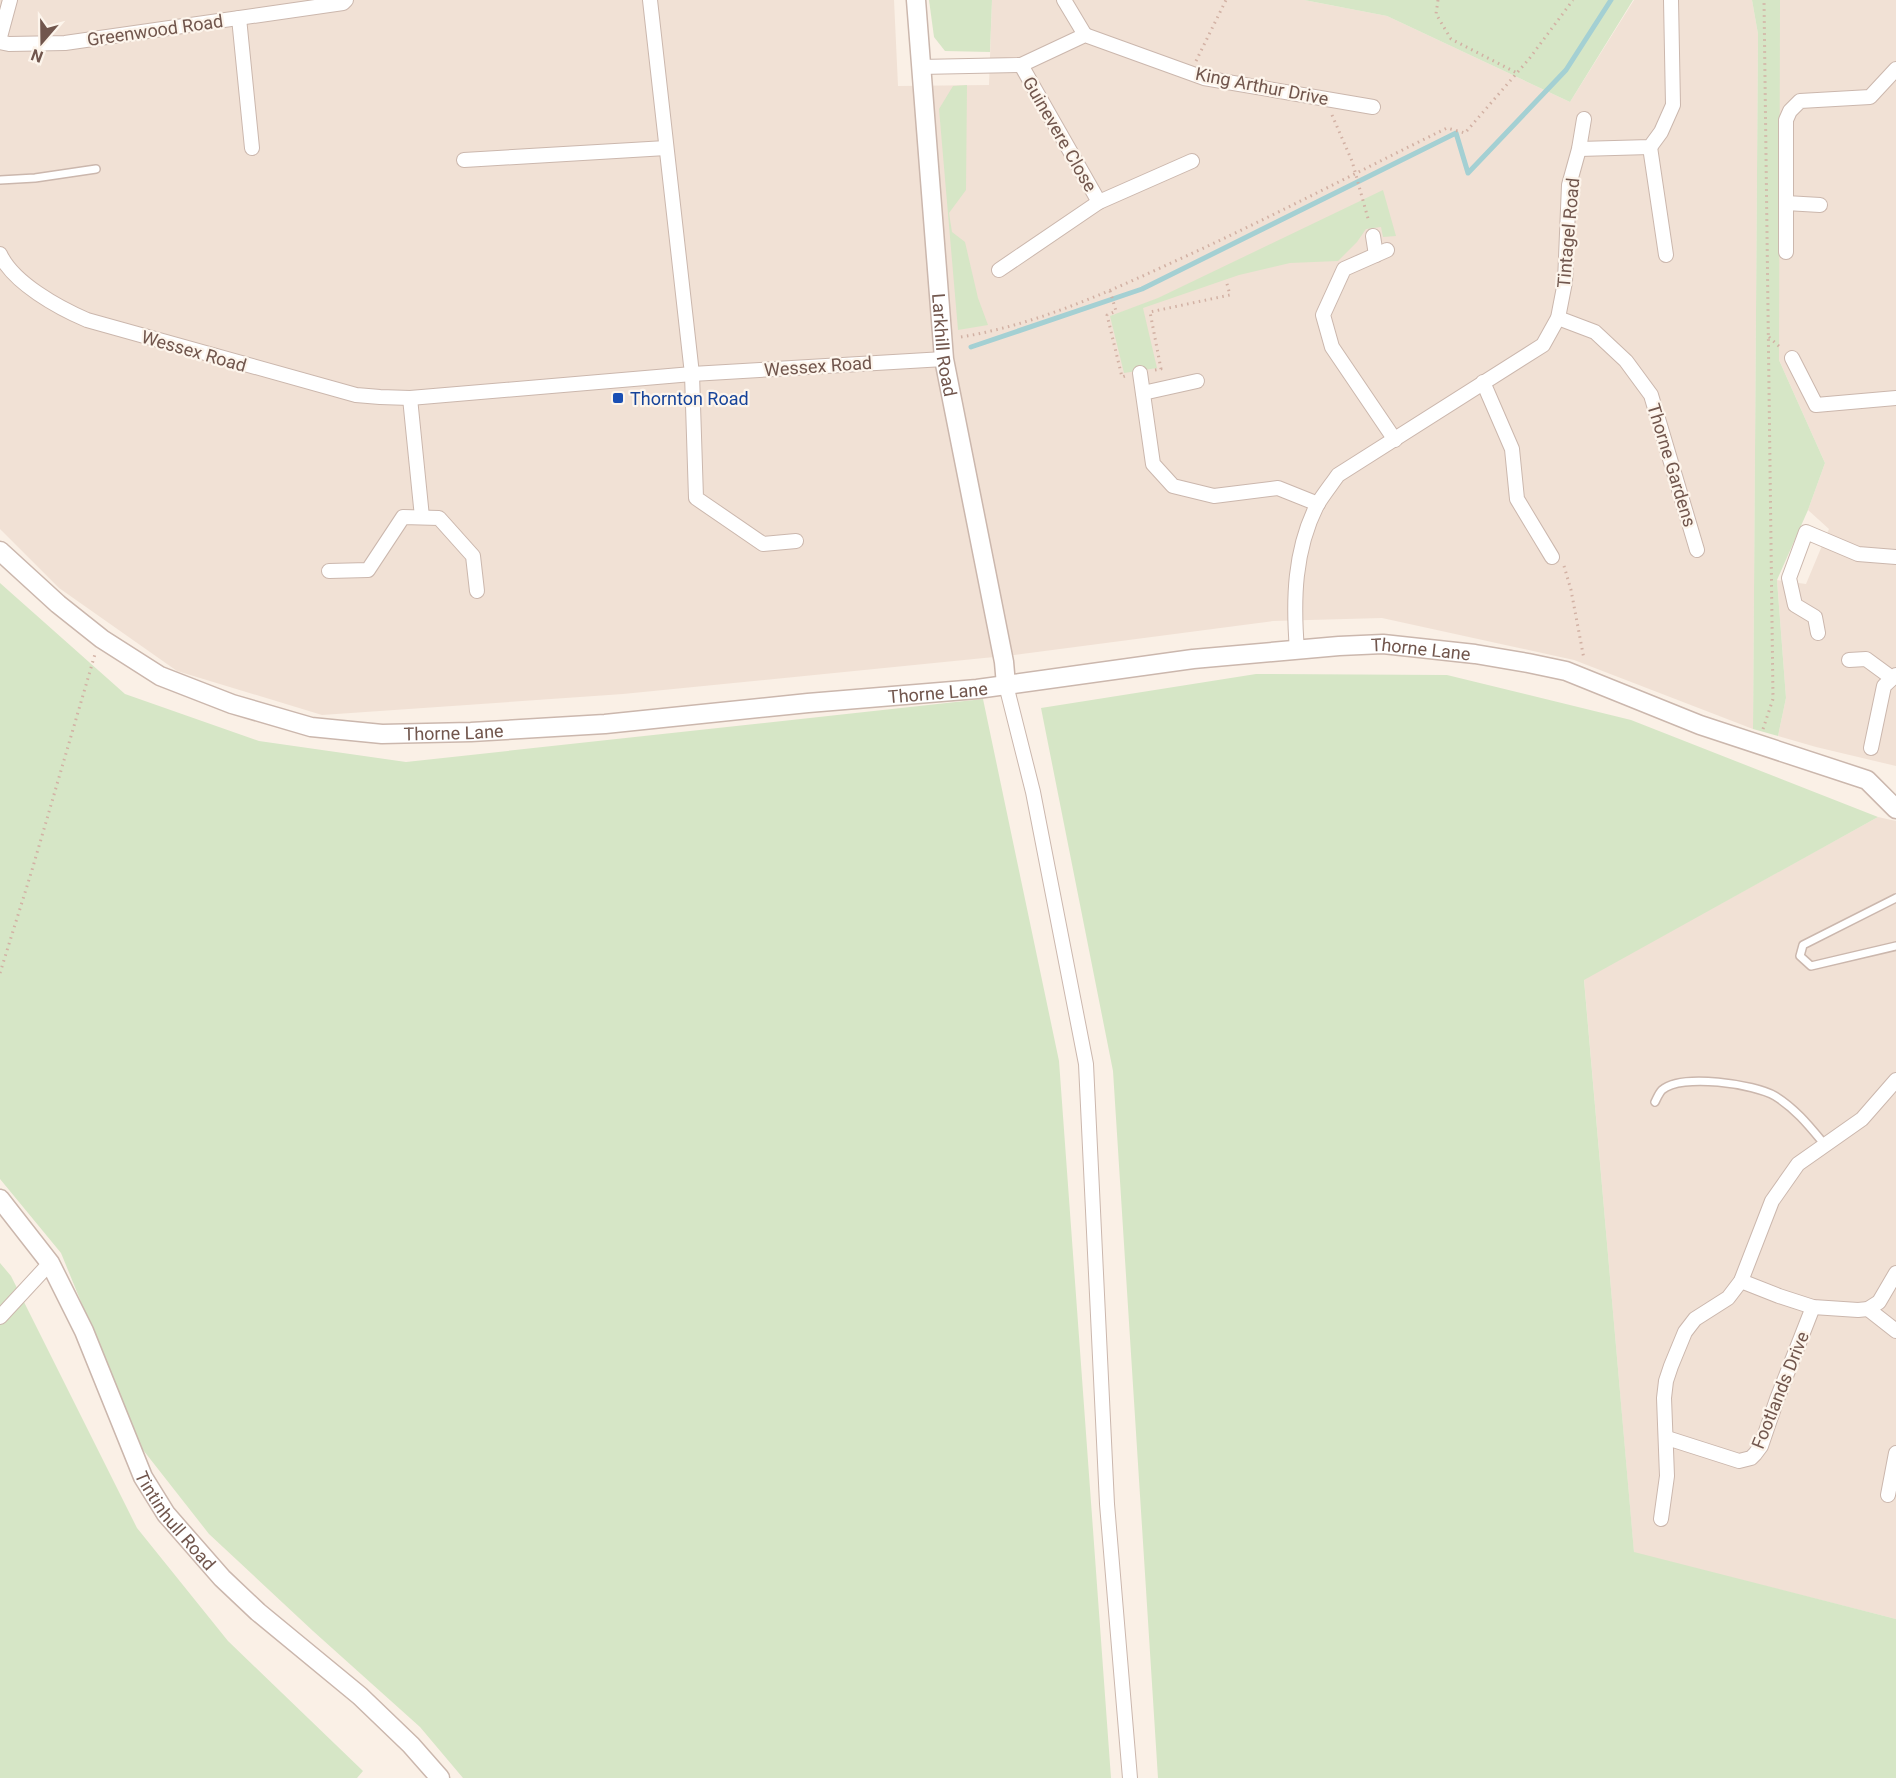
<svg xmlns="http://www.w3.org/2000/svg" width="1896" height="1778" font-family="Roboto,sans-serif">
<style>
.residential{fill:#f1e1d5}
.green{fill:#d6e6c6}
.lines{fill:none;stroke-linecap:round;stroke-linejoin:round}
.stream{stroke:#a4d0d3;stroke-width:5}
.service-casing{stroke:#cbb7ad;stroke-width:10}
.minor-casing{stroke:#cbb7ad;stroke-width:16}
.tertiary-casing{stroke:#cbb7ad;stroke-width:21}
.path{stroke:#d2b1a4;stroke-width:3;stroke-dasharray:1.5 4.5;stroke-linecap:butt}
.service{stroke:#fff;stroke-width:7}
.minor{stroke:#fff;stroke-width:14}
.tertiary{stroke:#fff;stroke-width:18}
.transit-dot{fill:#1a4fb4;stroke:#fdf5ec;stroke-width:2}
.labels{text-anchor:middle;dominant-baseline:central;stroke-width:4.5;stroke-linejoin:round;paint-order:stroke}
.street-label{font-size:18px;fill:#71564d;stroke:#fdf5ec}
.transit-label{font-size:18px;fill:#164399;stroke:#fdf5ec;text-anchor:start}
</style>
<rect width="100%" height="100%" fill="#faf0e6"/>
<!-- residential -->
<g class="residential">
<polygon points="0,0 894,0 898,86 989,85 992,0 1304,0 1387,16 1570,102 1634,0 1752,0 1758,34 1753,729 1574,660 1382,618 1273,621 1014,655 623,694 322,715 177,671 59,588 0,529"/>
<polygon points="1778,0 1896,0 1896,766 1816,747 1778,736 1786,698 1777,580 1806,584 1829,529 1808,510 1825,463 1779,360"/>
<polygon points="1878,817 1896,821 1896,1619 1634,1553 1584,979"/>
</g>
<!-- green -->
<g class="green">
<polygon points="929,0 992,0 990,52 945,51 934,37"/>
<polygon points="1304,0 1633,0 1570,102 1387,16"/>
<polygon points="1752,0 1780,0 1779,360 1825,463 1808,510 1777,580 1786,698 1778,736 1753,729 1758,34"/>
<polygon points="967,85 966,190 949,213 952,232 965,242 978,298 988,325 958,330 939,109 953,86"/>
<polygon points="1383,190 1396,236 1383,237 1381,227 1366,229 1357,242 1338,261 1290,263 1239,275 1143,308 1157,368 1124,373 1110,316 1158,298"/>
<polygon points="0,583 125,694 259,741 406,762 983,699 1059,1061 1111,1778 463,1778 420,1727 313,1631 209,1534 140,1446 61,1253 0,1179"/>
<polygon points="1256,674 1447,675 1631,720 1878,817 1584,980 1634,1552 1896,1619 1896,1778 1158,1778 1113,1071 1041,708"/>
<polygon points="0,1263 11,1276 137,1528 228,1641 363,1771 357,1778 0,1778"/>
</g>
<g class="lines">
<!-- stream -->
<polyline class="stream" points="971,347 1142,289 1456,133 1468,173 1566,70 1611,0"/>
<!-- service casing -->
<g class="service-casing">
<g id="service">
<polyline points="0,180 35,178 96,169"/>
<polyline points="1896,898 1803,945 1800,956 1811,966 1896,946"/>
<path d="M1655,1102c2,-4 4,-9 7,-12 19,-17 93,-6 113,6 21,13 35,31 50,49"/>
</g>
</g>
<!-- minor casing -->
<g class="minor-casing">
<g id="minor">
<polyline points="650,0 692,374 696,498 763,544 796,541"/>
<polyline points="1064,0 1085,35"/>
<polyline points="239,18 252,148"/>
<polyline points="0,37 10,0"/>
<polyline points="0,42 9,44 65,43 343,3 346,0"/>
<polyline points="1021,65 1099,202"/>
<polyline points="920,67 1021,65 1085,35 1204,78 1373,107"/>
<polyline points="1650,147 1666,255"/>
<polyline points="1579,149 1650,147 1661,132 1673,105 1671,0"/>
<polyline points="464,160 666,148"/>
<polyline points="1786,203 1820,205"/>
<polyline points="1373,236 1376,255"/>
<polyline points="1387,250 1344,269 1323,315 1332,347 1395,440"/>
<polyline points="1786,252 1786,120 1790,111 1800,101 1870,97 1896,69"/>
<path d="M0,254c13,29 59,54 87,66l269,75 24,2 30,1 282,-24 252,-15"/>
<polyline points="999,270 1099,202 1192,161"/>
<polyline points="1558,318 1595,332 1626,361 1651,395 1697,550"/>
<polyline points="1792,358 1816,405 1896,398"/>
<polyline points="1140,373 1153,464 1173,486 1214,496 1278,488 1318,504"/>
<polyline points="1483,382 1512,449 1517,499 1552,557"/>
<polyline points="1143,393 1197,381"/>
<polyline points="410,398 422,517"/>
<polyline points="329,571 368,570 403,517 439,518 473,556 477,591"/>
<polyline points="1818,633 1815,617 1795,605 1789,578 1806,532 1858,554 1896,557"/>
<path d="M1297,650c-4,-50 -3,-99 20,-145 6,-10 14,-20 21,-30l205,-130 15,-27 7,-36 4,-97 10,-36 5,-30"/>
<polyline points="1849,660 1866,659 1892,678"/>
<polyline points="1006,685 1033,792 1086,1064 1107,1504 1130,1778"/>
<polyline points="1871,748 1884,686 1896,675"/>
<polyline points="1741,1281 1779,1296 1813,1307 1858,1310 1868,1309 1879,1302 1896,1273"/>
<polyline points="1868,1309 1896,1331"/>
<polyline points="0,1317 50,1263"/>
<polyline points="1667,1438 1739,1461 1751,1458 1755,1454 1761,1446 1777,1399 1813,1307"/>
<polyline points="1888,1495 1896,1453"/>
<polyline points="1661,1519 1667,1476 1664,1398 1666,1381 1671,1366 1685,1332 1695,1319 1728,1298 1741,1281 1772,1201 1798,1164 1862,1119 1896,1080"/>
</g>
</g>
<!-- tertiary casing -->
<g class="tertiary-casing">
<g id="tertiary">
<path id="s1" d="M916,0l28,359 60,303 2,23"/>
<path id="s2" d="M0,551l58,53 44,35 58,37 72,28 79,23 71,7 89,-2 134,-8 203,-21 169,-14 216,-30 146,-13 44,-2 92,10 53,9 38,8 134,54 167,55 29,29"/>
<path id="s3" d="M0,1199l50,64 34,68 59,146 23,37 56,64 36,34 102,84 51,49 29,33"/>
</g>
</g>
<!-- path -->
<g class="path">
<polyline points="1438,0 1436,14 1451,39 1517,73"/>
<polyline points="1196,61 1226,0"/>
<polyline points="1332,115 1352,161 1369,222"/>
<polyline points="1110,291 1116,311 1107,315 1122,377 1125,376"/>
<path d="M961,337c73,-12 143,-43 210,-74 93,-42 184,-90 276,-135l18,5 64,-74 44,-59"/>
<polyline points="1769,337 1782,349"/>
<polyline points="1155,370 1161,369 1150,312 1230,295 1226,280"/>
<polyline points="1564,566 1571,590 1584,659"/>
<polyline points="1763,729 1773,699 1764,0"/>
<polyline points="0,973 32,870 95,654"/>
</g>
<!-- service -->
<use href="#service" class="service"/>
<!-- minor -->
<use href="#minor" class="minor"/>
<!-- tertiary -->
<use href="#tertiary" class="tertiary"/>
</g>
<!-- markers -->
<rect class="transit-dot" x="612" y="392" width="12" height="12" rx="3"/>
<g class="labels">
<!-- street labels -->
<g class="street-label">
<text transform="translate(155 30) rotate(-8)">Greenwood Road</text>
<text transform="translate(1262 86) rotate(11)">King Arthur Drive</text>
<text transform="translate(1060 134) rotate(60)">Guinevere Close</text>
<text transform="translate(1568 233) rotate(-85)">Tintagel Road</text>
<text stroke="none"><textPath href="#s1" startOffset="346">Larkhill Road</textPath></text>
<text transform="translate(194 351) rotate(16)">Wessex Road</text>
<text transform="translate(818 366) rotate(-4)">Wessex Road</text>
<text transform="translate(1672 465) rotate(73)">Thorne Gardens</text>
<text stroke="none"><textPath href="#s2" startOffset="1478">Thorne Lane</textPath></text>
<text stroke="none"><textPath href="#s2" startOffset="992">Thorne Lane</textPath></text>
<text stroke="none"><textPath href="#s2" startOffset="506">Thorne Lane</textPath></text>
<text transform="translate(1780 1390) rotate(-68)">Footlands Drive</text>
<text stroke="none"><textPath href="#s3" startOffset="369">Tintinhull Road</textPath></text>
</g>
<!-- transit labels -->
<g class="transit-label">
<text x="630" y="398">Thornton Road</text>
</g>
</g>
<!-- north arrow -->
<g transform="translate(42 42) rotate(200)" stroke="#fdf5ec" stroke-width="4.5" paint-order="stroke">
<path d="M0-4.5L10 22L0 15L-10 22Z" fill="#71564d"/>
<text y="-9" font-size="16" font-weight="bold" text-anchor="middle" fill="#71564d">N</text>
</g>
</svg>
